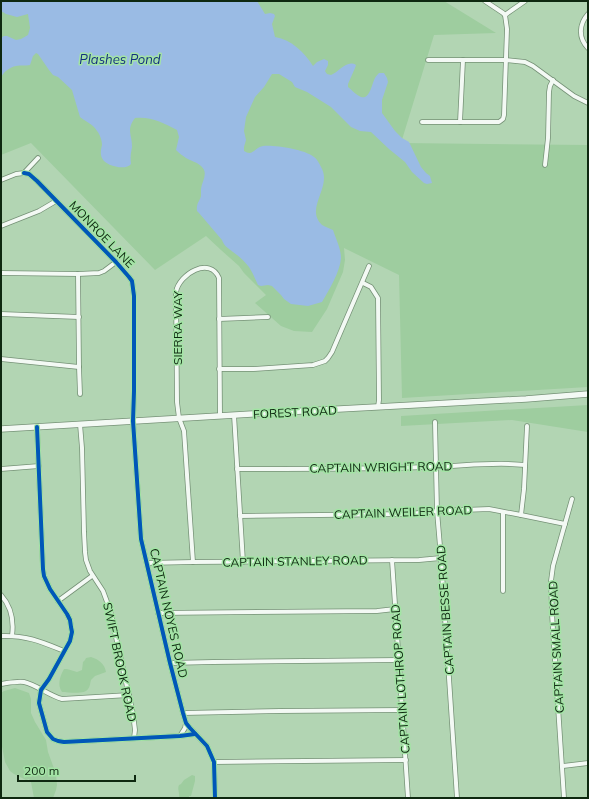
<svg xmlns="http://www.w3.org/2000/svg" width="589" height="799" font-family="Mulish,sans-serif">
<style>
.green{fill:#9ecd9f}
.water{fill:#9abbe4}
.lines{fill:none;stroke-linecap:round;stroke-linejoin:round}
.street-casing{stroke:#759176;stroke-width:5.5}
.secondary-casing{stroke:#759176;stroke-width:7}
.street{stroke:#f3f9f4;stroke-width:4}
.secondary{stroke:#f3f9f4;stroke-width:5.5}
.cycleway-casing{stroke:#a3e4a5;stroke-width:6}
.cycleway{stroke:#0057b8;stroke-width:4}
.labels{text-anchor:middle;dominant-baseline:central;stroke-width:3;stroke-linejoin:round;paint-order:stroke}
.street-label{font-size:12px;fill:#0e2810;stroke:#a3e4a5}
.water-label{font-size:13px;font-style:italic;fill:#132f81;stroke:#a3e4a5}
</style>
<rect width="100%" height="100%" fill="#b2d5b3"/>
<!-- green -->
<g class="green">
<polygon points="1,1 444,1 496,33 434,35 401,143 588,145 588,387 402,398 399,275 344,248 345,260 343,272 327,309 312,332 294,331 281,326 255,303 266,295 244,273 239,266 221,250 206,236 155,270 31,143 1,155"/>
<polygon points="588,405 588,432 512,420 401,426 401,416"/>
<path d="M91,657c7,2 14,7 15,15l-11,4 -4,4c-1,3 -1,7 -3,9 -3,6 -20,3 -26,3 -5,-7 -2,-16 2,-23h3l10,3 5,-2 1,-8 2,-2 1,-2z"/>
<polygon points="15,688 29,693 31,699 31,713 35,722 46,740 48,752 56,774 57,785 56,790 53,798 34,798 31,782 29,779 26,780 14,774 10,771 5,762 1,741 1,693 4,691"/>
<path d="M192,775l3,1v5l-4,15h-2v2h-10c1,-5 -2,-9 0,-13l2,-1 3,-4z"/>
</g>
<!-- water -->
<path class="water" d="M1,1h256l8,13 5,-1 4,1 1,2 -3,8 3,13c17,3 29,15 38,29l4,-4 7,-3 4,2v4l-3,6 2,3 4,1c8,-3 16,-16 25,-10l-1,3 -7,16v3c4,3 8,8 13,10 9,3 11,-14 14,-19 1,-2 3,-4 4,-5h5l3,5 1,4 -6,18v13l13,18 7,7 7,4 12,25 5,6 4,3 2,7 -5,1 -3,-1 -12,-11 -7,-10 -16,-13 -18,-17 -11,-1 -9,-4 -20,-20 -24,-15 -12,-5 -3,-5 -13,-8h-7l-3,5 -5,8 -9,10 -9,20 -2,14 2,9 -2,7v4c9,6 11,-4 19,-5 13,-1 40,3 51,11 3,2 5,6 7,10 12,20 -17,41 1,58 3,2 7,3 11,5 3,9 8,19 8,28 -1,14 -12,32 -19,44l-14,4 -17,-2 -7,-5 -3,-4 -9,-9 -4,-1 -7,1 -3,-1c-3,-6 -5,-12 -9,-18 -4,-5 -10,-11 -16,-15 -5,-4 -9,-6 -11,-12l-23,-27 -2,-2c-1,-8 3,-10 4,-15 0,-2 0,-4 0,-7 1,-8 8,-16 0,-23 -4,-4 -10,-5 -15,-8 -3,-2 -7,-5 -10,-8l3,-13 -2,-7c-13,-7 -27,-14 -42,-12 -9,12 -3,16 -3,29 -1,6 -2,10 -1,17 -5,7 -26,2 -29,-6 -2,-4 -1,-9 0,-13 0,-4 -2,-11 -5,-14 -4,-7 -11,-9 -17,-14l-8,-27 -14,-13 -5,-2 -4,-5 -11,-16 -2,-1 -3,3 -3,9c-5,1 -9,0 -14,1 -6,1 -13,6 -15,12v-40l3,-2h3l9,4 5,-1 7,-4 2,-7 -2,-14 -11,3 -11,-3 -5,-3z"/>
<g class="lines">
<!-- street casing -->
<g class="street-casing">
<g id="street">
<polyline points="485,1 503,13 505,15 512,10 525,1"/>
<path d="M588,14c-9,10 -10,24 0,34"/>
<polyline points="428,60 506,60 525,62 533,66 574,96 588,103"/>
<polyline points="422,122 499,122 503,119 504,115 507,29 505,15"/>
<polyline points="460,122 463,60"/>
<polyline points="545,165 548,138 549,92 550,86 553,80"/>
<polyline points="24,173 29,174 37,181 116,262 129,277 132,281 134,296 134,391 133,421 141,539 170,663 183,713 186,723 190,728 207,746 214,762 215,798"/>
<polyline points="1,180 16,174 24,173 38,158"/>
<polyline points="1,226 39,211 56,201"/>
<polyline points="1,273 78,274 99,273 104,271 116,262"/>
<polyline points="78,274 79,367 80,394"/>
<polyline points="363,283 371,287 378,298 379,400 378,407"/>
<polyline points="1,314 79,317"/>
<polyline points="219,319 268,317"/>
<polyline points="1,359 79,367"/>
<polyline points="219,369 254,369 313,365 325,361 328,358 332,352 369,266"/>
<polyline points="234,415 243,562"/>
<polyline points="435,422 437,511 441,558 457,798"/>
<polyline points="80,424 82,448 84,532 85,552 86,560 90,571 103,591 110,610 133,714 135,730 134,738"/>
<polyline points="37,427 43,569 44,576 50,589 67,614 70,620 71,627 72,632 70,641 49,679 41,690 39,703 47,732 53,739 58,741 64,742 180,736 195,734"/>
<polyline points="1,469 39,466"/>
<path d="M237,469c63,0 127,0 190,-2 32,0 65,-6 98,-2"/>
<polyline points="503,512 503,591"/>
<polyline points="521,515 524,489 527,426"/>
<polyline points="240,516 410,514 437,511 489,509 521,515 565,524"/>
<polyline points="392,560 408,798"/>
<path d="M193,562l-9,-131 -5,-13 -2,-16 -1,-110c3,-18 34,-36 43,-14l1,138"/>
<polyline points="147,563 193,562 419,560 441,558"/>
<path d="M1,595c10,11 13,26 11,41"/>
<polyline points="58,601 92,576"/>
<polyline points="158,613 377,611 395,609"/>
<path d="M1,636c25,-1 41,6 63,15"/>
<polyline points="170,663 213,662 399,660"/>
<path d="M1,684c7,-1 16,-3 23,-2 13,3 24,13 38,17l67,-4"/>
<polyline points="183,713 280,711 402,710"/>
<polyline points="180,736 185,728 186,723"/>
<polyline points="214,762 406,760"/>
<polyline points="563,766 588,763"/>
<polyline points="564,798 552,614 551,581 553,566 572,499"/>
</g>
</g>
<!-- secondary casing -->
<g class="secondary-casing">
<polyline id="secondary" points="1,429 284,412 526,399 588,394"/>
</g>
<!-- street -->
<use href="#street" class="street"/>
<!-- secondary -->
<use href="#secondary" class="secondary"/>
<!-- cycleway casing -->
<g class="cycleway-casing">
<g id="cycleway">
<polyline points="24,173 29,174 37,181 116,262 129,277 132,281 134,296 134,391 133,421 141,539 170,663 183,713 186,723 190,728 207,746 214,762 215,798"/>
<polyline points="37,427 43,569 44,576 50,589 67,614 70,620 71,627 72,632 70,641 49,679 41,690 39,703 47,732 53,739 58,741 64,742 180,736 195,734"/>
</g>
</g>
<!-- cycleway -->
<use href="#cycleway" class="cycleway"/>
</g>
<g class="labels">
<!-- street labels -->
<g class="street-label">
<text transform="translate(102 234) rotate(46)">MONROE LANE</text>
<text transform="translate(177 328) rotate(-90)">SIERRA WAY</text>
<text transform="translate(295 412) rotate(-3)">FOREST ROAD</text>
<text transform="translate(381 467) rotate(-1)">CAPTAIN WRIGHT ROAD</text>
<text transform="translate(403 512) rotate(-2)">CAPTAIN WEILER ROAD</text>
<text transform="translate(295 561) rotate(-1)">CAPTAIN STANLEY ROAD</text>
<text transform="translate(445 610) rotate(-94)">CAPTAIN BESSE ROAD</text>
<text transform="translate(169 613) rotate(77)">CAPTAIN NOYES ROAD</text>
<text transform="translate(556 647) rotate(-93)">CAPTAIN SMALL ROAD</text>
<text transform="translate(120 662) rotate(78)">SWIFT BROOK ROAD</text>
<text transform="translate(400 679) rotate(-94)">CAPTAIN LOTHROP ROAD</text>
</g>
<!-- water labels -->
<g class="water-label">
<text x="120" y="59">Plashes Pond</text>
</g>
</g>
<!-- border -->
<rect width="589" height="799" fill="none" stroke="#0e2810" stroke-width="4"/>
<!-- scale -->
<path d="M18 775v6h117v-6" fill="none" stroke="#0e2810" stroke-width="2"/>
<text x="24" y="775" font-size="12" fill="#0e2810" stroke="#a3e4a5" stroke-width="3" paint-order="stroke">200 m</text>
</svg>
